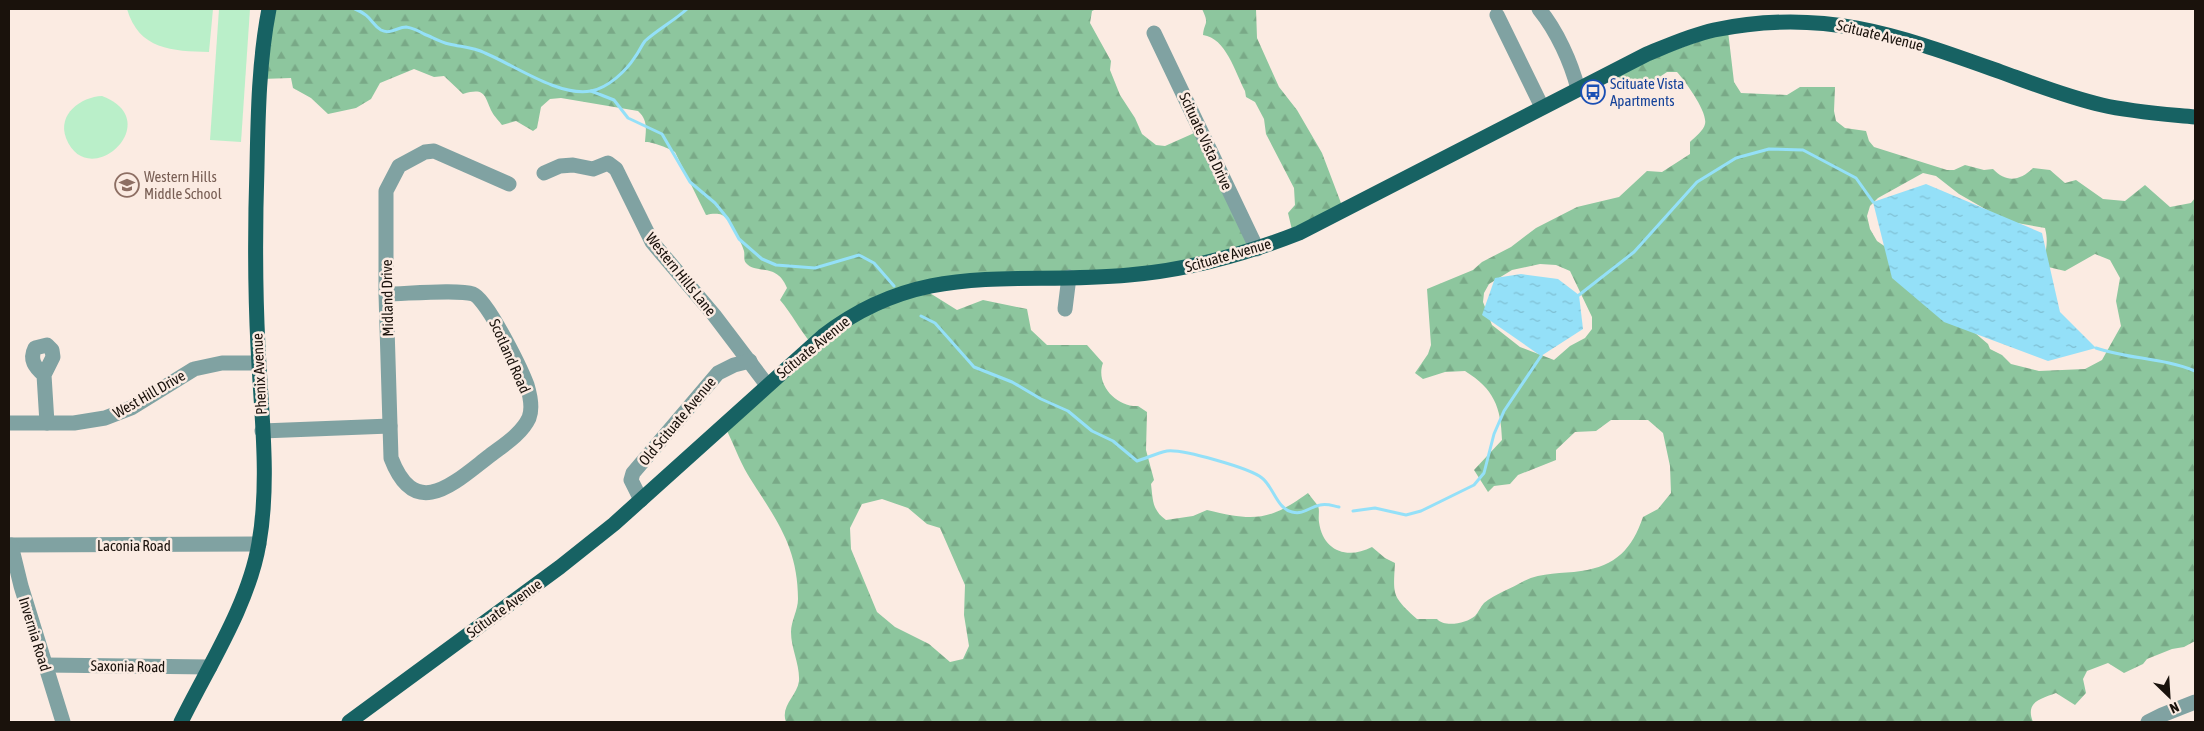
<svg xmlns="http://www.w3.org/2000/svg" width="2204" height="731" font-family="'Asap Condensed',sans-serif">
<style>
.green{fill:#baefc9}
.forest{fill:url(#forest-firs);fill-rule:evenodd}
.water{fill:url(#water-ripples)}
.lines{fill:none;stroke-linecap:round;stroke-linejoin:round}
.stream{stroke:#94e0f8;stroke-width:3}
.minor{stroke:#80a2a2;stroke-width:15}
.major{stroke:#176263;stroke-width:15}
.labels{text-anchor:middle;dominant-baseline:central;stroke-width:5;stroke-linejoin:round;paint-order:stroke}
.street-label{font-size:15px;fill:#1a120c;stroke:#fbebe2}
.transit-label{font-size:15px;fill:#164399;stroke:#fbebe2;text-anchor:start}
.education-label{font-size:15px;fill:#785e54;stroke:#fbebe2;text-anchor:start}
</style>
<defs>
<pattern id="forest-firs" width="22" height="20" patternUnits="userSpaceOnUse" patternTransform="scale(1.25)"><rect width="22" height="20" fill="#8dc69e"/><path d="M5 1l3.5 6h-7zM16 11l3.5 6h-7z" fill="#79a987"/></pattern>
<pattern id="water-ripples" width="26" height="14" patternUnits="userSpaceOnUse" patternTransform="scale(1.25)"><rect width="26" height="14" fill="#94e0f8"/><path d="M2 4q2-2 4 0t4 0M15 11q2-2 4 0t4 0" fill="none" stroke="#7fbfd3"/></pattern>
</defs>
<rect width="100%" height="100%" fill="#fbebe2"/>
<!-- green -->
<g class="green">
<path d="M127,9h86l-4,43c-37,-1 -70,-2 -82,-43z"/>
<polygon points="219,9 250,9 241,142 210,140"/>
<path d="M102,96c66,25 -14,98 -36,42 -9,-24 15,-41 36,-42z"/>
</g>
<!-- forest -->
<g class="forest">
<path d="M269,9h827l-4,2 -2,12 21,38 -1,9 10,25 15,23 7,16 14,11 9,1 36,-16 56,119 -66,19 -266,22 32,20 26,-10 44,9 4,21 16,15h40l16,18c-8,21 13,44 35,43l9,6 -1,38 8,30 -3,4c2,16 1,26 15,36l27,-4 14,-6c46,11 61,12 101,-17 3,4 7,9 10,13 2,5 0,10 1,16 4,29 28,38 53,25l13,11 10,5c-2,33 -3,33 22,56h20c8,9 30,4 38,-3 4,-4 5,-9 9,-13 11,-9 28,-15 40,-22 18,-9 38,-7 57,-10 35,-5 51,-22 62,-54l15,-8 13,-16 -1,-27 -7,-33 -15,-13h-37l-15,11 -21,1 -19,18v10l-38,15 -8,9 -16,2 -6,6 -14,-22 28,-30c-1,-33 -8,-51 -37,-69l-20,1 -22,7 -8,-6 13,-19 3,-9 -4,-56 46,-19 9,-8 29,-15 25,-19 41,-21 42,-10 28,-26 15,1 28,-18v-12c5,-5 14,-12 15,-18 3,-12 -20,-43 -28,-52h-10l-24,16 -17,3 -10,-20 112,-40 6,51 7,11 46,2 13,-8h35l-1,24 2,10 9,7 21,3 3,10 5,6 73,23h7l11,-5 19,5 9,-1c13,14 27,12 40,-1l17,2 15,13 11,-3 27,19 22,2 20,-16 25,22 21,-4 4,-5v443l-11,6 -12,2 -25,10 -4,5 -19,9 -16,-10 -21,8 -4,8 3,14 -11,12 -19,-12c-16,6 -31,9 -23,29h-1247c-6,-16 11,-26 13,-41 1,-17 -8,-32 -8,-49 0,-11 7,-22 7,-33 0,-54 -24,-82 -50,-124 -9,-15 -15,-33 -23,-48l86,-84c-12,-14 -19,-29 -31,-43l7,-12c-10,-26 -31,-13 -41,-25 -3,-4 -1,-7 -2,-12 -2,-8 -15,-33 -22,-36 -5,-2 -11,-1 -16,0l-31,-63c-4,-3 -24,-11 -30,-10 1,-13 3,-22 -7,-31l-77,-13 -11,1 -9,8 -4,21 -4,3 -17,-10 -14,4c-3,-4 -8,-9 -10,-13 -8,-16 -6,-25 -29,-18l-19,-18 -10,1 -20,-8 -34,14 -9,16 -15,9 -28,6 -17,-16 -18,-10 -2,-10 -30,1zM1923,173l13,3 23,18 47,27 39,7c4,16 0,21 -1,38l21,5 30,-17 15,6 10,18 -4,23 5,25 -19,34 -17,9 -46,2 -28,-7 -9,-9 -12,-6 -2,-5 -20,-17 -75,-75 -16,-11 -7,-12 -3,-13 3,-10 8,-8zM1540,264l16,1 14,6 22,46v12l-7,9 -15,8 -16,14 -34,-13 -28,-22 -9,-23 1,-9 5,-9 23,-14zM882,499l26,9 19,16 13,4 25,57 -1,30 5,31 -6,13 -13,3 -21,-18 -34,-17 -18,-15 -26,-63 -1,-21 12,-24z"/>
<path d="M1202,9h54l1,29 22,49 18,23 25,43 22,58 -51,23 -5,-21 7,-8 -1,-17 -28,-54 -2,-15 -9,-17 -9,-5 -1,-6c-10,-19 -19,-53 -42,-56 1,-13 7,-10 -1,-26z"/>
</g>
<!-- water -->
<g class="water">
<polygon points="1926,184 2042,233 2060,312 2096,348 2048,361 1944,322 1892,278 1873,202"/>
<polygon points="1521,274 1558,279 1579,295 1583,329 1541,356 1482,315 1495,278"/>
</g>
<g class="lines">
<!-- stream -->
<g class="stream">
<path d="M355,9c17,7 16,15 26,21 9,5 17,-3 25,-3 7,1 13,4 18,7 8,3 16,8 25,10 12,3 24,3 36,9 29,12 74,44 106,38 17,-3 35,-20 44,-34 4,-5 6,-11 10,-16 12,-11 30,-21 42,-32"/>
<polyline points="591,91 614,100 628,118 662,134 690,182 715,203 728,219 739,239 762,259 776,265 815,268 859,255 874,263 894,286"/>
<polyline points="1579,295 1634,252 1697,182 1736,158 1769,149 1803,150 1856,178 1873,202"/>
<path d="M921,316l14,7 39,44 38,15 29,17 27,12 24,20 21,10 24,20c10,-3 20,-8 30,-10 15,-2 83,17 95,27 11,8 15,31 30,34 12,3 17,-5 28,-7 7,-2 13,1 19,2"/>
<path d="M2096,348c32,11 68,10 99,23"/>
<polyline points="1353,511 1375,508 1406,515 1421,511 1474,485 1484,473 1494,434 1504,411 1541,356"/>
</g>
<!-- minor -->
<g class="minor">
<path d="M1539,9c18,22 32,53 39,80"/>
<polyline points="1497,15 1542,107"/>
<polyline points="1154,33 1257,249"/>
<polyline points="544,173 560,166 573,165 593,169 608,163 616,169 652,242 714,315 767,385"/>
<path d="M386,294c18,0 73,-5 87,0 14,5 48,75 54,91 3,10 6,23 2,33 -8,17 -27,28 -41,39 -35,27 -73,64 -97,1l-5,-164v-103l13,-25 26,-14 9,-1 75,33"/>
<polyline points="1065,309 1069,277"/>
<path d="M44,375c-9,-8 -15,-15 -9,-27l12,-3 5,5 1,7 -9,18 3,48"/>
<polyline points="9,423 74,423 105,418 131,408 194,369 222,363 259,363"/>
<polyline points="262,431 390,426"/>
<polyline points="641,500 631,480 633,473 718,373 734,365 750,361"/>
<polyline points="9,545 259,544"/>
<polyline points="11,545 21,586 63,722"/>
<polyline points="45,665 210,667"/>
<polyline points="2148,722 2162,715 2195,702"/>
</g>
<!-- major -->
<g class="major">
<path d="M181,722c27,-55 68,-118 78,-179 11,-62 2,-132 -1,-196 -3,-60 -3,-120 -1,-180 1,-53 2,-107 12,-158"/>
<path d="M349,722l211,-155 54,-43 209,-188c101,-78 191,-50 306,-61 60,-5 114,-20 170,-42l348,-179c22,-9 44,-19 67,-24 110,-23 186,6 287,42 33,12 66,25 101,33 30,7 62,9 93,12"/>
</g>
</g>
<!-- icons -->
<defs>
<g id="bus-ring" transform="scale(1.25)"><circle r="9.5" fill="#fbebe2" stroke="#1a4fb4" stroke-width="1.5"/><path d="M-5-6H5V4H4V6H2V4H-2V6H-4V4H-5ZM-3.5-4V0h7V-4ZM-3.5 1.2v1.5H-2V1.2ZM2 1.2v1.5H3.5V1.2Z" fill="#1a4fb4"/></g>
<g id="school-ring" transform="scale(1.25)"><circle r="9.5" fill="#fbebe2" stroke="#8d6e63" stroke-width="1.5"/><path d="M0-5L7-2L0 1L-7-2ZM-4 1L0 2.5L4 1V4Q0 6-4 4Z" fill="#8d6e63"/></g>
</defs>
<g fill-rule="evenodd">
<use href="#bus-ring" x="1593" y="92"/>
<use href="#school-ring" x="127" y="185"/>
</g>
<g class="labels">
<!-- street labels -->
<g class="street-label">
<text transform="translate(1880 35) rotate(14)">Scituate Avenue</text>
<text transform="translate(1206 141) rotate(65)">Scituate Vista Drive</text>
<text transform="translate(1228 255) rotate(-16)">Scituate Avenue</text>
<text transform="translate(681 274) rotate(51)">Western Hills Lane</text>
<text transform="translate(387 298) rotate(-91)">Midland Drive</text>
<text transform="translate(813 347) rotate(-39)">Scituate Avenue</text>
<text transform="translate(510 356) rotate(66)">Scotland Road</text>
<text transform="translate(259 374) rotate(-93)">Phenix Avenue</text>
<text transform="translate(149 394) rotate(-30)">West Hill Drive</text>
<text transform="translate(677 421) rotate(-50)">Old Scituate Avenue</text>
<text x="134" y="545">Laconia Road</text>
<text transform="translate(504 608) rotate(-36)">Scituate Avenue</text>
<text transform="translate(35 634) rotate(73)">Invernia Road</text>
<text transform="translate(128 666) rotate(1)">Saxonia Road</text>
</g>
<!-- transit labels -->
<g class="transit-label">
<text x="1610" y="83">Scituate Vista<tspan x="1610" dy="17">Apartments</tspan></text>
</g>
<!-- education labels -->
<g class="education-label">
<text x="144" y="176">Western Hills<tspan x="144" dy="17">Middle School</tspan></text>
</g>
</g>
<!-- border -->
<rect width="2204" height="731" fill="none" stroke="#1a120c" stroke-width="20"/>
<!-- north arrow -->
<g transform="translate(2169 696) rotate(155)" stroke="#fbebe2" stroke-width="4" paint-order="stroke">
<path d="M0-4L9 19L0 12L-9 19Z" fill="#1a120c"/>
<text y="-8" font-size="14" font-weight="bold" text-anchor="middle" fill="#1a120c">N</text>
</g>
</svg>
